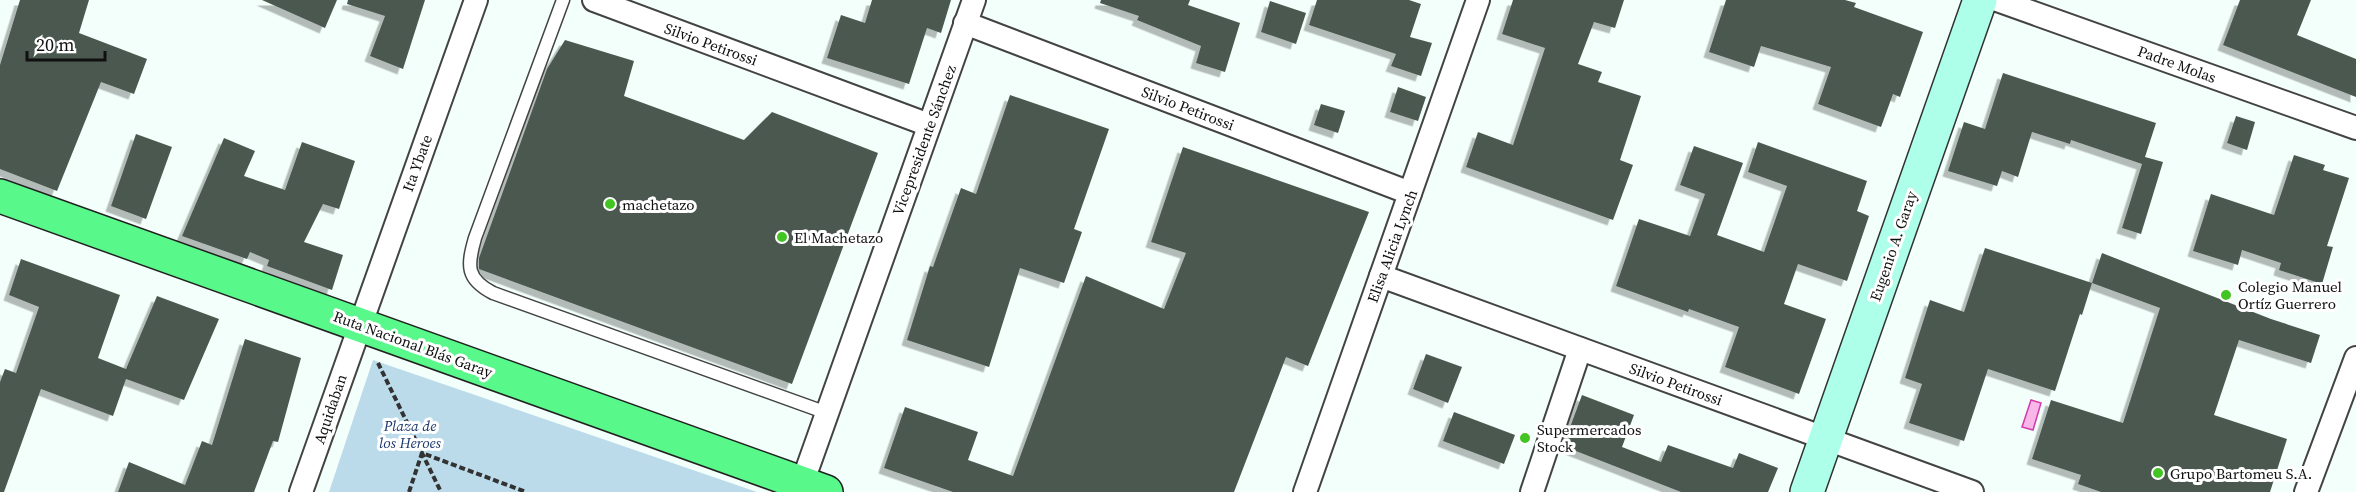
<svg xmlns="http://www.w3.org/2000/svg" width="2356" height="492" font-family="'Source Serif 4',serif">
<style>
.green{fill:#bbdbeb}
.water{fill:#f8b6e9;stroke:#d13bab;stroke-width:1.5}
.building{fill:#4c594f;filter:url(#shadow)}
.lines{fill:none;stroke-linecap:round;stroke-linejoin:round}
.lane-casing{stroke:#434343;stroke-width:15}
.street-casing{stroke:#434343;stroke-width:26}
.secondary-casing{stroke:#323232;stroke-width:36}
.highway-casing{stroke:#212121;stroke-width:36}
.path{stroke:#323232;stroke-width:4;stroke-dasharray:6 3;stroke-linecap:butt}
.lane{stroke:#fff;stroke-width:12}
.street{stroke:#fff;stroke-width:22}
.secondary{stroke:#aeffea;stroke-width:33}
.highway{stroke:#59f88a;stroke-width:33}
.poi-dot{fill:#42c523;stroke:#fff;stroke-width:2}
.labels{text-anchor:middle;dominant-baseline:central;stroke-width:6;stroke-linejoin:round;paint-order:stroke}
.street-label{font-size:15px;fill:#101010;stroke:#fff}
.poi-label{font-size:15px;fill:#101010;stroke:#fff;text-anchor:start}
.park-label{font-size:15px;font-style:italic;fill:#1d396b;stroke:#fff}
</style>
<defs>
<filter id="shadow"><feDropShadow dx="-5.5" dy="5.5" stdDeviation="0" flood-color="#0004"/></filter>
</defs>
<rect width="100%" height="100%" fill="#f3fffb"/>
<!-- green -->
<polygon class="green" points="373,360 757,492 329,492"/>
<!-- water -->
<polygon class="water" points="2031,400 2041,403 2033,430 2022,427"/>
<!-- building -->
<g class="building">
<polygon points="20,0 89,0 79,33 147,59 134,94 101,82 57,191 0,169 0,65"/>
<polygon points="262,0 337,0 325,28"/>
<polygon points="348,0 425,0 403,69 370,56 385,16 347,4"/>
<polygon points="872,0 951,0 941,33 927,28 909,84 827,58 841,15 865,23"/>
<polygon points="1101,0 1190,0 1188,5 1240,23 1225,72 1196,63 1201,46 1137,20 1139,16 1100,3"/>
<polygon points="1317,0 1409,0 1421,4 1410,37 1432,43 1421,76 1391,66 1396,54 1309,25"/>
<polygon points="1513,0 1624,0 1615,28 1594,22 1578,64 1602,72 1598,82 1641,96 1620,160 1633,165 1613,220 1466,167 1478,132 1513,145 1545,48 1502,34"/>
<polygon points="1726,0 1845,0 1856,3 1854,7 1923,32 1900,97 1893,94 1881,127 1818,104 1831,67 1761,46 1754,67 1709,52"/>
<polygon points="2240,0 2311,0 2297,35 2356,59 2356,97 2223,45"/>
<polygon points="1270,1 1306,13 1296,44 1261,32"/>
<polygon points="565,40 634,61 624,96 744,140 772,112 878,153 792,384 479,269 479,258 547,69"/>
<polygon points="2003,73 2156,123 2145,157 2163,162 2141,234 2122,228 2142,164 2071,140 2070,144 2032,132 2018,177 2002,171 1997,186 1948,171 1964,122 1985,129"/>
<polygon points="1398,87 1426,97 1418,121 1390,112"/>
<polygon points="1010,95 1109,129 1074,229 1082,232 1064,283 1020,268 989,367 907,340 930,266 933,267 961,188 976,194"/>
<polygon points="1321,104 1345,111 1338,133 1314,125"/>
<polygon points="2236,116 2255,122 2247,150 2227,143"/>
<polygon points="136,134 172,147 146,219 111,206"/>
<polygon points="224,138 255,151 244,176 285,190 302,142 355,161 339,209 323,204 304,242 343,255 332,290 267,266 269,260 250,252 247,259 182,236"/>
<polygon points="1758,142 1867,181 1857,211 1869,216 1847,281 1798,264 1784,304 1826,319 1799,394 1725,367 1739,327 1689,309 1688,312 1616,286 1639,219 1690,236 1705,194 1680,185 1694,146 1743,163 1717,235 1764,252 1787,186 1748,172"/>
<polygon points="1183,147 1369,212 1308,366 1286,357 1234,492 953,492 884,468 905,407 978,432 968,460 1013,476 1086,276 1164,309 1186,253 1151,242"/>
<polygon points="2294,155 2325,165 2323,170 2349,178 2327,246 2333,247 2322,284 2279,270 2281,263 2242,250 2238,265 2193,251 2211,194 2274,215"/>
<polygon points="1985,248 2092,283 2082,315 2080,314 2055,391 1988,369 1964,441 1909,423 1922,384 1905,378 1930,300 1964,312"/>
<polygon points="2102,253 2271,319 2320,335 2311,363 2239,340 2214,415 2287,439 2270,492 2101,492 2078,484 2081,475 2032,459 2051,400 2123,423 2160,308 2092,283"/>
<polygon points="21,259 120,295 98,358 126,369 157,296 219,319 184,400 126,379 113,416 41,389 4,492 0,492 0,382 5,369 16,373 39,307 9,295"/>
<polygon points="245,339 301,358 278,442 273,441 254,492 118,492 129,462 185,485 202,441 212,445"/>
<polygon points="1426,354 1462,367 1448,403 1413,389"/>
<polygon points="1582,395 1634,415 1622,447 1661,462 1668,445 1733,468 1739,453 1778,468 1768,492 1681,492 1563,446"/>
<polygon points="1454,412 1515,435 1504,464 1443,441"/>
</g>
<g class="lines">
<!-- lane casing -->
<g class="lane-casing">
<path id="lane" d="M563,0l-88,238c-8,28 -9,41 18,55l334,120"/>
</g>
<!-- street casing -->
<g class="street-casing">
<g id="street">
<polyline points="594,0 929,125"/>
<polyline points="1997,0 2356,128"/>
<polyline points="965,23 1410,193"/>
<polyline points="1381,276 1972,492"/>
<polyline points="301,492 476,0"/>
<polyline points="799,492 974,0"/>
<polyline points="1305,492 1478,0"/>
<polyline points="1532,492 1580,349"/>
<polyline points="2306,492 2356,358"/>
</g>
</g>
<!-- secondary casing -->
<g class="secondary-casing">
<polyline id="secondary" points="1807,492 1980,0"/>
</g>
<!-- highway casing -->
<g class="highway-casing">
<polyline id="highway" points="0,196 826,492"/>
</g>
<!-- path -->
<g class="path">
<polyline points="378,363 441,492"/>
<polyline points="409,492 422,453 526,492"/>
</g>
<!-- lane -->
<use href="#lane" class="lane"/>
<!-- street -->
<use href="#street" class="street"/>
<!-- secondary -->
<use href="#secondary" class="secondary"/>
<!-- highway -->
<use href="#highway" class="highway"/>
</g>
<!-- markers -->
<g class="poi-dot">
<circle cx="610" cy="204" r="6"/>
<circle cx="782" cy="237" r="6"/>
<circle cx="2226" cy="295" r="6"/>
<circle cx="1525" cy="438" r="6"/>
<circle cx="2158" cy="473" r="6"/>
</g>
<g class="labels">
<!-- street labels -->
<g class="street-label">
<text transform="translate(711 44) rotate(20)">Silvio Petirossi</text>
<text transform="translate(2177 64) rotate(20)">Padre Molas</text>
<text transform="translate(1188 108) rotate(21)">Silvio Petirossi</text>
<text transform="translate(924 140) rotate(-70)">Vicepresidente Sánchez</text>
<text transform="translate(417 163) rotate(-70)">Ita Ybate</text>
<text transform="translate(1392 246) rotate(-70)">Elisa Alicia Lynch</text>
<text transform="translate(1893 246) rotate(-71)">Eugenio A. Garay</text>
<text transform="translate(413 344) rotate(20)">Ruta Nacional Blás Garay</text>
<text transform="translate(1676 384) rotate(20)">Silvio Petirossi</text>
<text transform="translate(330 409) rotate(-71)">Aquidaban</text>
</g>
<!-- poi labels -->
<g class="poi-label">
<text x="622" y="204">machetazo</text>
<text x="794" y="237">El Machetazo</text>
<text x="2238" y="286">Colegio Manuel<tspan x="2238" dy="17">Ortíz Guerrero</tspan></text>
<text x="1537" y="429">Supermercados<tspan x="1537" dy="17">Stock</tspan></text>
<text x="2170" y="473">Grupo Bartomeu S.A.</text>
</g>
<!-- park labels -->
<g class="park-label">
<text x="410" y="425">Plaza de<tspan x="410" dy="17">los Heroes</tspan></text>
</g>
</g>
<!-- scale -->
<path d="M27 51v9h78v-9" fill="none" stroke="#101010" stroke-width="3"/>
<text x="36" y="51" font-size="18" fill="#101010" stroke="#ffffff" stroke-width="4.5" paint-order="stroke">20 m</text>
</svg>
